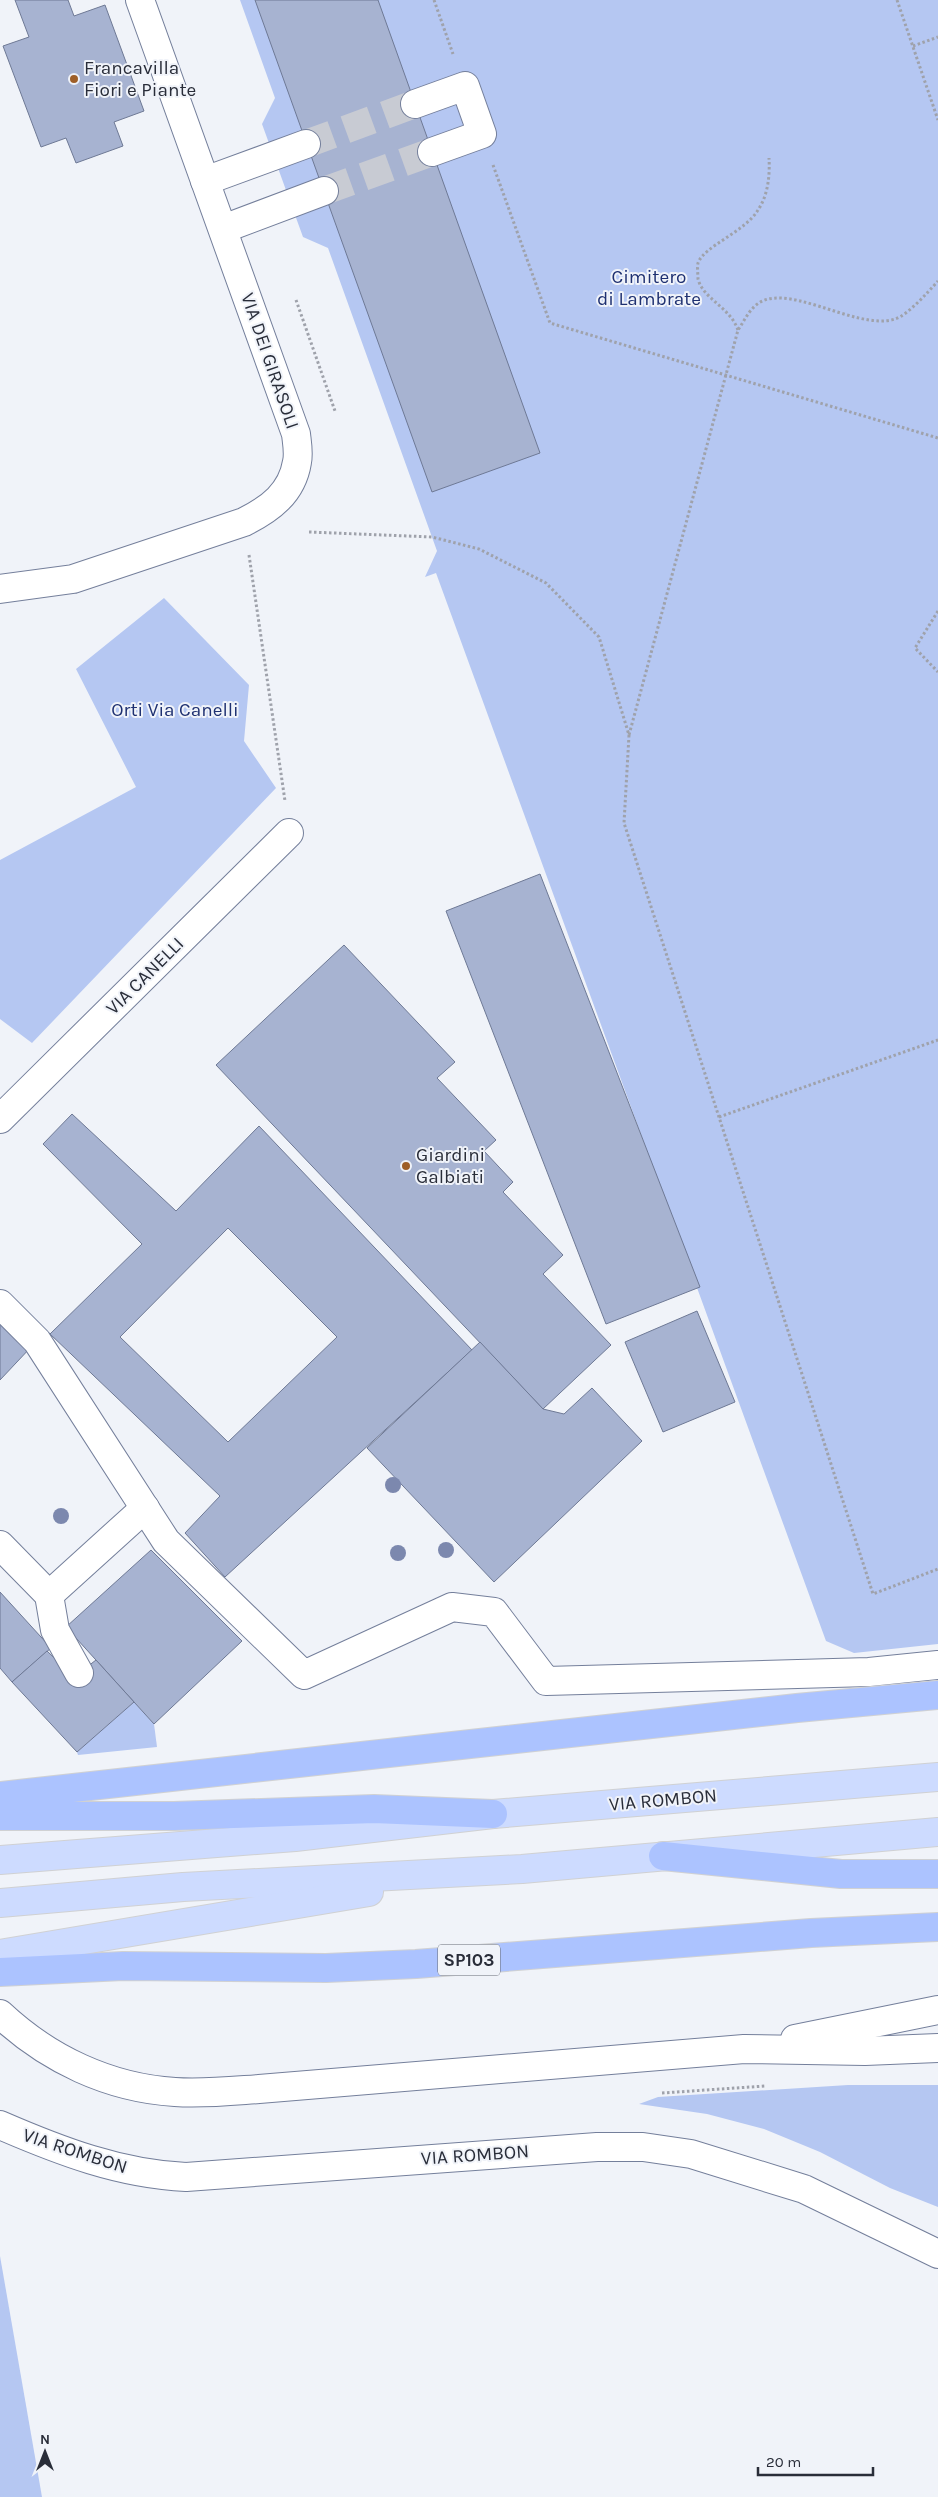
<svg xmlns="http://www.w3.org/2000/svg" width="938" height="2497" font-family="Karla,sans-serif">
<style>
.green{fill:#b5c7f2}
.building{fill:#a7b3d1;stroke:#6e7995;fill-rule:evenodd}
.lines{fill:none;stroke-linecap:round;stroke-linejoin:round}
.minor-tunnel{stroke:#c8cbd3;stroke-width:28;stroke-dasharray:28 14;stroke-linecap:butt}
.minor-casing{stroke:#747f9b;stroke-width:30}
.major-casing{stroke:#d0d1d3;stroke-width:30}
.highway-casing{stroke:#d0d1d3;stroke-width:30}
.path{stroke:#9fa2ab;stroke-width:3;stroke-dasharray:2.5 2.5;stroke-linecap:butt}
.minor{stroke:#fff;stroke-width:28}
.major{stroke:#cddbff;stroke-width:28}
.highway{stroke:#acc3ff;stroke-width:28}
.tree{fill:#7c88ae}
.poi-dot{fill:#9e5e27;stroke:#f0f3f9;stroke-width:2}
.labels{text-anchor:middle;dominant-baseline:central;stroke-width:4;stroke-linejoin:round;paint-order:stroke}
.shield{fill:#f0f3f9;stroke:#656873;stroke-width:1}
.shield-label{font-size:18px;font-weight:bold;fill:#292d39}
.poi-label{font-size:19px;fill:#292d39;stroke:#f0f3f9;text-anchor:start}
.park-label{font-size:19px;fill:#1e3071;stroke:#f0f3f9}
.street-label{font-size:19px;fill:#292d39;stroke:#f0f3f9}
</style>
<rect width="100%" height="100%" fill="#f0f3f9"/>
<!-- green -->
<g class="green">
<polygon points="240,0 938,0 938,1644 854,1653 826,1641 436,573 425,577 437,551 328,248 303,237 262,124 275,98"/>
<polygon points="164,598 249,685 244,741 276,788 32,1043 0,1019 0,860 136,787 76,669"/>
<polygon points="134,1702 154,1724 157,1747 78,1755 77,1752"/>
<polygon points="848,2085 938,2085 938,2207 890,2188 820,2152 764,2129 707,2114 639,2104 658,2097"/>
<polygon points="0,2256 42,2497 0,2497"/>
</g>
<!-- building -->
<g class="building">
<polygon points="15,0 68,0 74,16 105,5 144,111 114,122 123,146 76,163 66,138 41,147 3,46 29,37"/>
<polygon points="255,0 378,0 540,453 432,492"/>
<polygon points="540,874 700,1287 606,1324 446,911"/>
<polygon points="344,945 455,1062 437,1078 496,1140 484,1151 513,1182 503,1192 563,1255 543,1274 611,1345 543,1409 216,1065"/>
<path d="M72,1114l104,97 83,-85 213,224 -247,227 -40,-44 35,-37 -170,-162 92,-90 -99,-100zM228,1228l109,109 -109,105 -108,-105z"/>
<polygon points="697,1311 735,1402 663,1432 625,1342"/>
<polygon points="0,1316 32,1346 0,1380"/>
<polygon points="480,1342 543,1409 564,1414 592,1388 642,1441 494,1582 367,1448"/>
<polygon points="151,1550 242,1641 154,1724 66,1627"/>
<polygon points="0,1592 51,1648 12,1682 0,1668"/>
<polygon points="47,1651 74,1677 96,1660 134,1702 77,1752 12,1682"/>
</g>
<g class="lines">
<!-- minor-tunnel -->
<g class="minor-tunnel">
<polyline points="306,144 415,104"/>
<polyline points="324,191 432,152"/>
</g>
<!-- minor casing -->
<g class="minor-casing">
<g id="minor">
<polyline points="415,104 465,86 482,134 432,152"/>
<polyline points="205,181 306,144"/>
<polyline points="223,229 324,191"/>
<path d="M0,589l73,-10 171,-57c26,-13 48,-29 53,-60 2,-9 0,-19 -1,-28l-156,-434"/>
<polyline points="0,1119 289,833"/>
<polyline points="0,1304 37,1341 166,1541 304,1675 452,1607 494,1612 546,1681 869,1672 938,1665"/>
<polyline points="0,1545 49,1595"/>
<polyline points="79,1673 55,1630 49,1595 145,1508"/>
<path d="M0,2014c48,45 109,74 175,78 28,2 56,-1 84,-3l485,-40 121,2 73,-3"/>
<polyline points="795,2039 938,2010"/>
<path d="M0,2125c60,26 120,49 186,52l411,-30h46l48,7 113,35 134,65"/>
</g>
</g>
<!-- major casing -->
<g class="major-casing">
<g id="major">
<polyline points="0,1860 295,1837 493,1814 938,1777"/>
<polyline points="0,1903 183,1887 522,1869 938,1832"/>
<polyline points="0,1954 369,1892"/>
</g>
</g>
<!-- highway casing -->
<g class="highway-casing">
<g id="highway">
<polyline points="0,1796 797,1708 938,1695"/>
<polyline points="0,1816 174,1816 374,1809 493,1814"/>
<polyline points="663,1856 841,1874 938,1874"/>
<polyline points="0,1972 123,1966 326,1968 416,1964 811,1933 938,1927"/>
</g>
</g>
<!-- path -->
<g class="path">
<polyline points="434,0 453,54"/>
<polyline points="897,0 938,120"/>
<polyline points="913,46 938,37"/>
<polyline points="493,165 550,323 938,438"/>
<polyline points="296,300 335,411"/>
<path d="M738,330c-8,-23 -35,-31 -40,-51 0,-4 -1,-12 0,-16 6,-17 47,-31 60,-53 10,-15 12,-34 11,-52"/>
<path d="M309,532l123,5 47,12 67,34 53,54 30,98 109,-405c5,-7 9,-16 15,-22 28,-32 102,24 142,11 13,-4 33,-27 43,-38"/>
<polyline points="249,555 285,801"/>
<polyline points="938,611 915,648 938,672"/>
<polyline points="629,735 624,823 873,1594 938,1569"/>
<polyline points="719,1117 938,1040"/>
<polyline points="662,2093 765,2086"/>
</g>
<!-- minor -->
<use href="#minor" class="minor"/>
<!-- major -->
<use href="#major" class="major"/>
<!-- highway -->
<use href="#highway" class="highway"/>
</g>
<!-- trees -->
<g class="tree">
<circle cx="393" cy="1485" r="8"/>
<circle cx="61" cy="1516" r="8"/>
<circle cx="446" cy="1550" r="8"/>
<circle cx="398" cy="1553" r="8"/>
</g>
<!-- markers -->
<g class="poi-dot">
<circle cx="74" cy="79" r="5"/>
<circle cx="406" cy="1166" r="5"/>
</g>
<g class="labels">
<!-- shield labels -->
<rect class="shield" x="438" y="1944.5" width="62" height="31" rx="4"/>
<g class="shield-label">
<text x="469" y="1960">SP103</text>
</g>
<!-- poi labels -->
<g class="poi-label">
<text x="84" y="68">Francavilla<tspan x="84" dy="22">Fiori e Piante</tspan></text>
<text x="416" y="1155">Giardini<tspan x="416" dy="22">Galbiati</tspan></text>
</g>
<!-- park labels -->
<g class="park-label">
<text x="649" y="277">Cimitero<tspan x="649" dy="22">di Lambrate</tspan></text>
<text x="175" y="710">Orti Via Canelli</text>
</g>
<!-- street labels -->
<g class="street-label">
<text transform="translate(270 361) rotate(71)">VIA DEI GIRASOLI</text>
<text transform="translate(145 976) rotate(-45)">VIA CANELLI</text>
<text transform="translate(663 1800) rotate(-5)">VIA ROMBON</text>
<text transform="translate(75 2151) rotate(18)">VIA ROMBON</text>
<text transform="translate(475 2155) rotate(-4)">VIA ROMBON</text>
</g>
</g>
<!-- north arrow -->
<g transform="translate(45 2452)" stroke="#f0f3f9" stroke-width="4" paint-order="stroke">
<path d="M0-4L9 19L0 12L-9 19Z" fill="#292d39"/>
<text y="-8" font-size="14" font-weight="bold" text-anchor="middle" fill="#292d39">N</text>
</g>
<!-- scale -->
<path d="M758 2467v8h115v-8" fill="none" stroke="#292d39" stroke-width="2.5"/>
<text x="766" y="2467" font-size="15" fill="#292d39" stroke="#f0f3f9" stroke-width="4" paint-order="stroke">20 m</text>
</svg>
